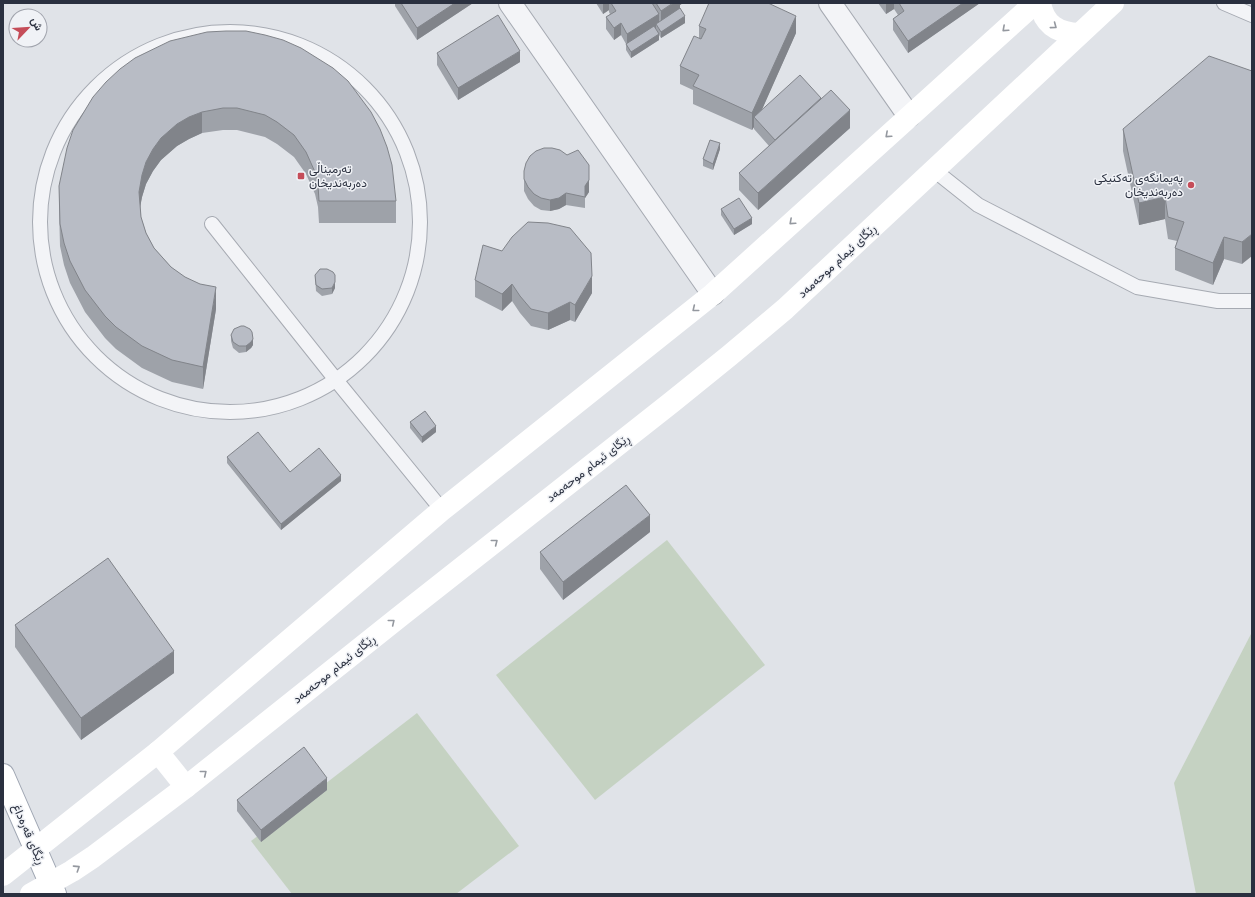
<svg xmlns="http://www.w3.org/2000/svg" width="1255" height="897" font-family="'Fira Sans',Vazirmatn,sans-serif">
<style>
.green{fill:#c5d2c2}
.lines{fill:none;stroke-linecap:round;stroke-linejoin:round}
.lane-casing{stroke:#a6aab2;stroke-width:16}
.street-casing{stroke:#a6aab2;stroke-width:24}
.primary-casing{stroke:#a0a7b3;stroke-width:24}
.lane{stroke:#f3f4f7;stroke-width:14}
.street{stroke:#f3f4f7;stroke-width:22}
.secondary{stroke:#fff;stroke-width:22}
.primary{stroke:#fff;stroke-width:22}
.wall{fill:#9ea2a9}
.shaded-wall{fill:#81848a}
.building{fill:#b8bcc5;stroke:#81848a}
.oneway{stroke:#94989f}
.poi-dot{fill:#c54d59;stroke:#f0f2f6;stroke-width:1.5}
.labels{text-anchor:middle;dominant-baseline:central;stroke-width:3;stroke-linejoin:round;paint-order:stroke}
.poi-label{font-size:12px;fill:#2a303f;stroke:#f0f2f6;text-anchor:start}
.street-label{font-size:12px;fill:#2a303f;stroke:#f0f2f6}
</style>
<rect width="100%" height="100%" fill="#e0e3e8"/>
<!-- green -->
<g class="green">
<polygon points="667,540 765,665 595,800 496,675"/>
<polygon points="1252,632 1252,894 1196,894 1174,783"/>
<polygon points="417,713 519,846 456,894 292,894 251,841"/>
</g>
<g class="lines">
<!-- lane casing -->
<g class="lane-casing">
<g id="lane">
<polyline points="1224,3 1252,15"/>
<circle cx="230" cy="222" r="190"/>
<polyline points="934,170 978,205 1137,287 1218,301 1252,301"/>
<polyline points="212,224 336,380 442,510"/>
</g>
</g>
<!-- street casing -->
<g class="street-casing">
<g id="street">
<polyline points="510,3 713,294"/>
<polyline points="830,3 909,116"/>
</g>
</g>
<!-- primary casing -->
<g class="primary-casing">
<polyline id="primary" points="3,775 55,894"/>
</g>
<!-- lane -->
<use href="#lane" class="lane"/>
<!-- street -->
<use href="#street" class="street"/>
<!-- secondary -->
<g class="secondary">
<path d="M1040,3c4,22 18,30 39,31"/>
<polyline points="158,752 186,787"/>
<polyline points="3,875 158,752 442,510 713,294 1035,3"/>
<polyline points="31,894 72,871 93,857 186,787 403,614 672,402 729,356 785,309 1113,3"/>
</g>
<!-- primary -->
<use href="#primary" class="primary"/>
</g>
<!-- wall -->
<g class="wall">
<polygon points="395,3 473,3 417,40 395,6"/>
<polygon points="596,3 683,3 680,5 680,8 685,23 661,38 659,35 659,40 631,58 626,50 626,44 621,35 614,40 606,29 606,17 610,14 609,12 609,10 603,14"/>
<polygon points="878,3 980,3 908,53 893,30 893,19 898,15 894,9 886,14"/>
<polygon points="699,26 796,33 761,111 821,98 850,128 758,210 739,190 739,173 769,146 754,129 754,127 752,130 693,104 693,90 680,84 680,66 699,38"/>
<polygon points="170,41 396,201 396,223 319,223 318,207 315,194 306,174 294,157 277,144 265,137 237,130 223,130 202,133 189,139 177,146 161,160 153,171 146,184 142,197 140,206 141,217 146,233 154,248 171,267 216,309 203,389 172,382 142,368 116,349 105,338 85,312 70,283 64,265 60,246 59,208 59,186"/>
<polygon points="437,53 520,62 458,100 437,65"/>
<polygon points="1252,71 1242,264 1224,259 1213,285 1175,270 1175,248 1177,241 1168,239 1165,219 1139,225 1123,151 1123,129"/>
<polygon points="720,149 713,170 703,166 703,159"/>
<polygon points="524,171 589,177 589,192 585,198 585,208 566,205 559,209 550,211 541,210 534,206 528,199 524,191"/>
<polygon points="721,209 752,224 734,235 721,215"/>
<polygon points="315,275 335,288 332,294 322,296 316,291"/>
<polygon points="475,280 592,293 575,322 570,320 548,330 531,326 520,313 512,301 502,311 475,297"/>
<polygon points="231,335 253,345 251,348 246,352 239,353 233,348 231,341"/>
<polygon points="410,422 436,432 422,443 410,428"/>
<polygon points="227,457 290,472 341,481 281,530 227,463"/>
<polygon points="650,532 563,600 540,569 540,552"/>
<polygon points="15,625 174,673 81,740 15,647"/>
<polygon points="327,790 261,842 237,811 237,800"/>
</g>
<!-- shaded-wall -->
<g class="shaded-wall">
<polygon points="455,3 473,3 417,40 417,28"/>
<polygon points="603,3 609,3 609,10 603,14"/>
<polygon points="674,3 683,3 680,5 680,11 661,23 661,11"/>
<polygon points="886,3 894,3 894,9 886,14"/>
<polygon points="963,3 980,3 908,53 908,41"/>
<polygon points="659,14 659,26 656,24 656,28 627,46 627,34"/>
<polygon points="685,16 685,23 661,38 661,32"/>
<polygon points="796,16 796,33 757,121 754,117 754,127 752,130 752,113"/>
<polygon points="621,23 621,35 614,40 614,28"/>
<polygon points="659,34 659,40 631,58 631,52"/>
<polygon points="520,51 520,62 458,100 458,88"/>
<polygon points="850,110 850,128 758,210 758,193"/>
<polygon points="202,112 202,133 189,139 177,146 161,160 153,171 146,184 142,197 139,214 139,192 142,175 146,162 153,149 161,138 177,124 189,117"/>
<polygon points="720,143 720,149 713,170 713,164"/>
<polygon points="589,165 589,192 585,198 585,186"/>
<polygon points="566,193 566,205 559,209 550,211 550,200"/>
<polygon points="1165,197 1165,219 1139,225 1139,203"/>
<polygon points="752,218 752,224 734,235 734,229"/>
<polygon points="1252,234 1252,256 1242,264 1242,242"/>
<polygon points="1224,237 1224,259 1213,285 1213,263"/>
<polygon points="592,276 592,293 575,322 575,305"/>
<polygon points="335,282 335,288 332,294 332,288"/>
<polygon points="512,284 512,301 502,311 502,294"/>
<polygon points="216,287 216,309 203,389 203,367"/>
<polygon points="570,302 570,320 548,330 548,313"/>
<polygon points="253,339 253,345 251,348 246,352 246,346"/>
<polygon points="436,426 436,432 422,443 422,437"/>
<polygon points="341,475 341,481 281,530 281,524"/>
<polygon points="650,515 650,532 563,600 563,582"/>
<polygon points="174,651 174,673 81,740 81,718"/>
<polygon points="327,778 327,790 261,842 261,830"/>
</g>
<!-- building -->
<g class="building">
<polygon points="401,3 455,3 417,28"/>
<polygon points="611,3 652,3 659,14 627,34 621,23 614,28 606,17 616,11"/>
<polygon points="656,3 673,3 661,11"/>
<polygon points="709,3 768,3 796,16 752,113 693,86 699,75 680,66 694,36 701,39 706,29 699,26"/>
<polygon points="899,3 963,3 908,41 893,19 904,11"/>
<polygon points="680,8 685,16 661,32 656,24"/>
<polygon points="498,15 520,51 458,88 437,53"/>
<polygon points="654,26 659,34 631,52 626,44"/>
<polygon points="226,31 246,31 265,35 283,40 301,48 333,68 348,81 371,112 380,129 387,147 392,165 396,201 319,201 318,185 315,172 306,152 294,135 277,122 265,115 237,108 223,108 202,112 189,117 177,124 161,138 153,149 146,162 142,175 139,192 141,217 146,233 154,248 171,267 185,277 200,284 216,287 203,367 172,360 142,346 116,327 105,316 85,290 70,261 64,243 60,224 59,186 67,148 73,130 93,97 106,82 120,69 135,58 170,41 207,32"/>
<polygon points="1209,56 1252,71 1252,234 1242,242 1224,237 1213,263 1175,248 1184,222 1168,217 1165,197 1139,203 1123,129"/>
<polygon points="800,75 821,98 775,140 754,117"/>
<polygon points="831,90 850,110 758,193 739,173"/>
<polygon points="710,140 720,143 713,164 703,159"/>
<polygon points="544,148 552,148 560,150 567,155 578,150 589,165 589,180 585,186 585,197 566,193 559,198 550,200 541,198 534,194 528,187 524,179 524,171 526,163 530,156 536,151"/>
<polygon points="739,198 752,218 734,229 721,209"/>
<polygon points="528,222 548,223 570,228 591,253 592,276 575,305 570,302 548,313 531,309 520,296 512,284 502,294 475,280 483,245 502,251 512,237"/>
<polygon points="320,269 327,269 333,272 335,275 335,282 332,288 322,289 316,285 315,275"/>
<polygon points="241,326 244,326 250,329 252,332 253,339 251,342 246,346 239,346 233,342 231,335 234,329"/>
<polygon points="425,411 436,426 422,437 410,422"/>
<polygon points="258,432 290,472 319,448 341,475 281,524 227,457"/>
<polygon points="626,485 650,515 563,582 540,552"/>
<polygon points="108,558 174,651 81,718 15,625"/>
<polygon points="304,747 327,778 261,830 237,800"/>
</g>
<!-- one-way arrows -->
<defs><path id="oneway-chevron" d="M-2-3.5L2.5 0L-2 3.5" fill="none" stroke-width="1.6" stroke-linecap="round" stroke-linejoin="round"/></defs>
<g class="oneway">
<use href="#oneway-chevron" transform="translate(1054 26) rotate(37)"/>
<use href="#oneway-chevron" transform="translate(1005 29) rotate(138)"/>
<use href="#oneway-chevron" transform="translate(888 135) rotate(138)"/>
<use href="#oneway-chevron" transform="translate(792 222) rotate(138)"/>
<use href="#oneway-chevron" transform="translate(695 309) rotate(141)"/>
<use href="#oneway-chevron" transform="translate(495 542) rotate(-38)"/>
<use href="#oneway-chevron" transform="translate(392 622) rotate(-39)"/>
<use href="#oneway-chevron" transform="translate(204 773) rotate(-39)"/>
<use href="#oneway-chevron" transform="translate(77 868) rotate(-33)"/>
</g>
<!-- markers -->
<g class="poi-dot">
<rect x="297" y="172" width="8" height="8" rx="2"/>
<circle cx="1191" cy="185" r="4"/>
</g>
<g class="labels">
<!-- poi labels -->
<g class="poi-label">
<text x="309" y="169">تەرمیناڵی<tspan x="309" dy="14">دەربەندیخان</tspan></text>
<text x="1183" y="178" text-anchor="end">په‌یمانگه‌ى ته‌كنیكى<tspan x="1183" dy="14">ده‌ربه‌ندیخان</tspan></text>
</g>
<!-- street labels -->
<g class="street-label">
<text transform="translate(837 261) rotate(-43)">ڕێگای ئیمام موحەمەد</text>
<text transform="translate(588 468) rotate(-38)">ڕێگای ئیمام موحەمەد</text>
<text transform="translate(334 669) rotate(-39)">ڕێگای ئیمام موحەمەد</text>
<text transform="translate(29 834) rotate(66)">ڕێگای قەرەداغ</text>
</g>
</g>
<!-- border -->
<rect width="1255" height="897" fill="none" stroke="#2a303f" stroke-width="8"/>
<!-- north arrow -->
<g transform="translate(28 28) rotate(65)"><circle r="19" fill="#f0f2f6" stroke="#a1a4ad"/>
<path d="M0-3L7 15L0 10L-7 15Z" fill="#c54d59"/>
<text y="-6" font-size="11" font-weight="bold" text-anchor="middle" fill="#2a303f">ش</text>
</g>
</svg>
